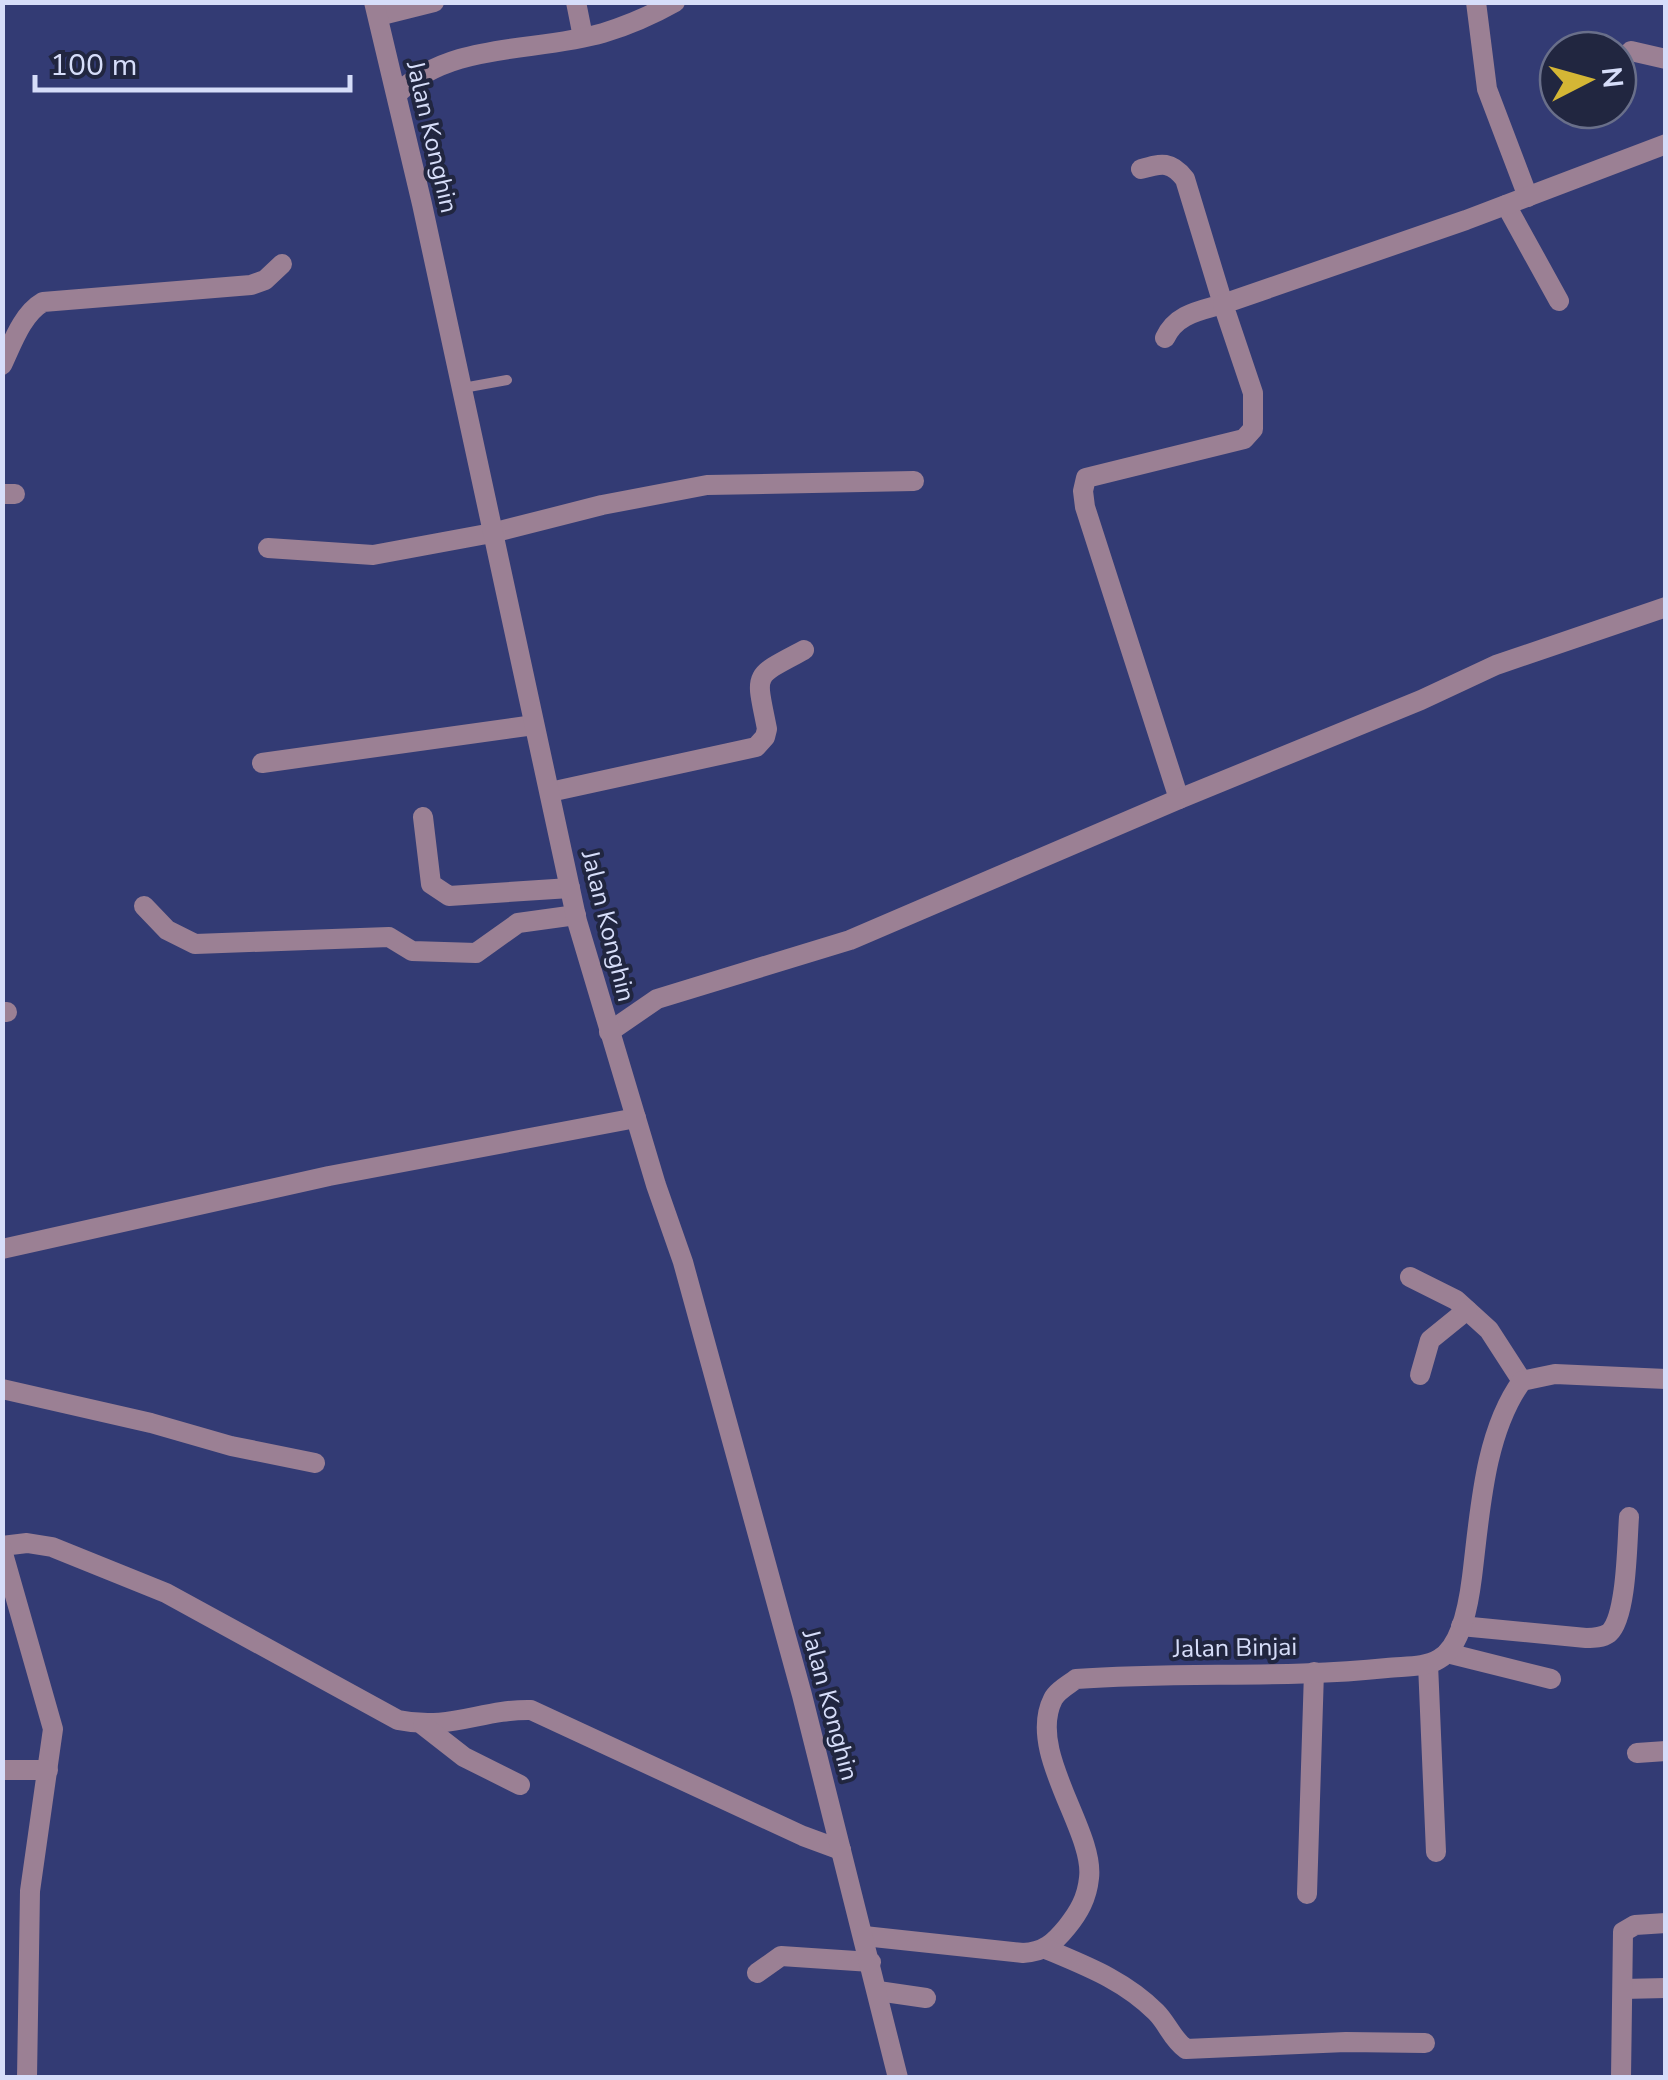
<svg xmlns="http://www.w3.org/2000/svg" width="1668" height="2080" font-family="'Nunito Sans',sans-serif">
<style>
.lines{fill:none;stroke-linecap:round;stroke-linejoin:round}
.service{stroke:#9b8094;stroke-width:10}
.minor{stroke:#9b8094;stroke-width:20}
.tertiary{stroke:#9b8094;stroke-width:20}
.labels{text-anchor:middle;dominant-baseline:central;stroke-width:8;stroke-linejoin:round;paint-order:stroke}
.street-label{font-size:25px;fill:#d6ddf9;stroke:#212640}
</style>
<rect width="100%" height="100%" fill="#333b74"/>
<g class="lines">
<!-- service -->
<polyline class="service" points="463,388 507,380"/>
<!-- minor -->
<g class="minor">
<polyline points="576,2 583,37"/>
<polyline points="1476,2 1487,89 1528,197"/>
<polyline points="378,16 434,2"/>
<polyline points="1631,51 1666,59"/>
<path d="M397,94c55,-53 137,-41 206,-61 26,-8 49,-18 72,-31"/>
<path d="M1141,169c21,-6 30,-8 44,10l38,125c-24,7 -47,10 -58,34"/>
<polyline points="1506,205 1559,301"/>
<path d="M2,365c10,-21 20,-51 41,-63l208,-17 14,-5 17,-16"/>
<polyline points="2,494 15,494"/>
<polyline points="268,548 373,555 492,533 602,505 707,485 914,481"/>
<polyline points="262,763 534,725"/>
<path d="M550,792l206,-45 9,-10 2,-8c-11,-57 -16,-51 37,-79"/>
<polyline points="1179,799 1085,507 1083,491 1086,478 1244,439 1253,429 1253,393 1223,304 1466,220 1666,144"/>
<polyline points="423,817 431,884 449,896 570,888"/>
<polyline points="144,906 167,930 195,944 389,937 412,951 476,953 518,923 576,915"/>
<polyline points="2,1012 7,1012"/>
<polyline points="609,1032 657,999 850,940 1179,799 1421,700 1496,665 1666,607"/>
<polyline points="2,1249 329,1176 636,1118"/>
<polyline points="1410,1277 1456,1300 1489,1330 1522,1381"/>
<polyline points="1420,1375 1430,1340 1467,1310"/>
<polyline points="2,1389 151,1423 231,1446 315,1463"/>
<path d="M2,1546l25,-3 25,4 114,46 232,127c53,11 83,-11 133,-10l272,126 38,14"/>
<polyline points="2,1550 53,1729 30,1891 27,2078"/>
<path d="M1461,1626l125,12c8,0 16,0 23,-5 18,-16 18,-91 20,-116"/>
<polyline points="1447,1653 1551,1679"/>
<polyline points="1428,1664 1436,1852"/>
<polyline points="423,1725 464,1757 520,1785"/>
<polyline points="1637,1753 1666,1751"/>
<polyline points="2,1770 48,1770"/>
<polyline points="1307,1894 1314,1672"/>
<path d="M864,1936l159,17c21,-1 31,-10 44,-26 12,-15 20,-29 22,-49 6,-47 -63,-126 -36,-179 4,-8 15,-14 23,-20 103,-8 208,0 311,-11 16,-2 38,0 52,-9 23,-13 30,-58 33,-82 8,-64 12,-144 50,-196l33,-7 111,5"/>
<path d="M1046,1949c40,17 78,31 110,63 12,12 16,27 30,37l160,-7 79,1"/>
<polyline points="757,1973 781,1956 871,1962"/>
<polyline points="1623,1989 1666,1988"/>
<polyline points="878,1991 926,1998"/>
<polyline points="1621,2078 1623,1932 1635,1925 1666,1923"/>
</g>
<!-- tertiary -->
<polyline class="tertiary" points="374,2 422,204 577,921 656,1185 683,1262 802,1695 898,2078"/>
</g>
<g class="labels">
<!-- street labels -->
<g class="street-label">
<text transform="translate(432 137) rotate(77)">Jalan Konghin</text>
<text transform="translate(608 926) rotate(76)">Jalan Konghin</text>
<text transform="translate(1235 1648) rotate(-1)">Jalan Binjai</text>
<text transform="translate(830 1705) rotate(75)">Jalan Konghin</text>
</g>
</g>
<!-- border -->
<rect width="1668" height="2080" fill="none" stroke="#d6ddf9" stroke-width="10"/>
<!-- north arrow -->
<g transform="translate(1588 80) rotate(84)"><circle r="48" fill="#212640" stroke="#696f8a" stroke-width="2.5"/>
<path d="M0-8L18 38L0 25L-18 38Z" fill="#d4b635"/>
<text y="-15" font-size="28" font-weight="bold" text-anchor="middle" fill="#d6ddf9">N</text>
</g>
<!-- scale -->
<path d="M35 75v15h315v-15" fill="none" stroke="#d6ddf9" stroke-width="5"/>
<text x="50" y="75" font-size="30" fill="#d6ddf9" stroke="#212640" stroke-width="8" paint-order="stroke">100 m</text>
</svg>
